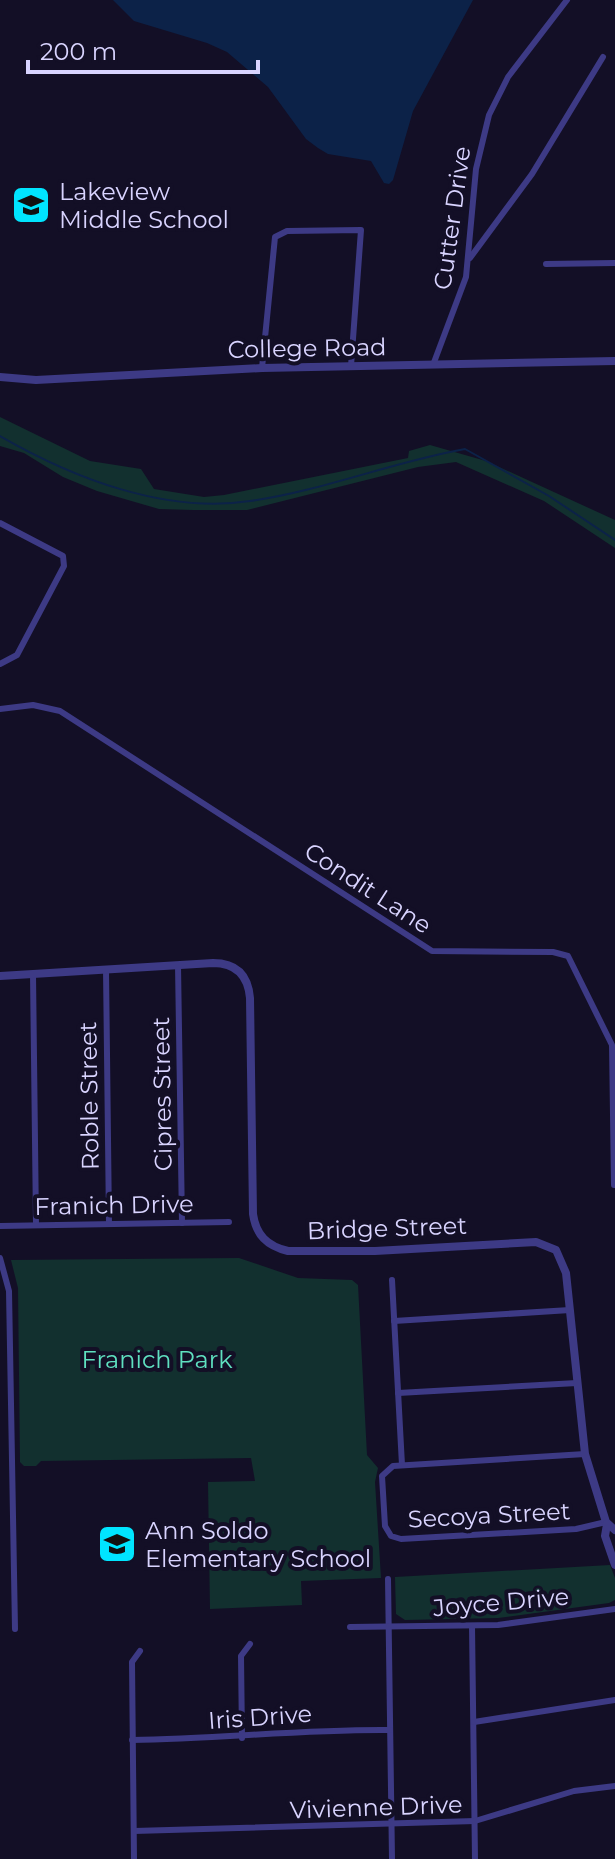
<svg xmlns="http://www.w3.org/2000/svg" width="615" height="1859" font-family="Montserrat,sans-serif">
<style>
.green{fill:#12302f}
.water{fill:#0c2248}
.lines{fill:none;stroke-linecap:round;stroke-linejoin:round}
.stream{stroke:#0c2248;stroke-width:2}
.minor{stroke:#3d3a85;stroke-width:6}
.tertiary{stroke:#3d3a85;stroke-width:8}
.labels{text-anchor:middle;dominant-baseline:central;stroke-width:8;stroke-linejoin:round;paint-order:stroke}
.poi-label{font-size:24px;fill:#d9d4ff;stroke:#130f26;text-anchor:start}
.street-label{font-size:24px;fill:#d9d4ff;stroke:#130f26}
.park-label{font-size:24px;fill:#5fe0c0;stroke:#130f26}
</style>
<rect width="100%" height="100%" fill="#130f26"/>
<!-- green -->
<g class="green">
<polygon points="0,417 90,461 141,469 154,489 204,497 224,495 408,458 409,451 430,445 486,461 615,520 615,548 544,501 456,462 418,467 247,510 193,510 159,509 97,491 63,477 24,453 0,446"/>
<polygon points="239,1258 298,1278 352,1280 358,1285 367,1455 378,1468 375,1482 381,1578 301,1581 302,1605 210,1609 208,1482 255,1481 251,1458 41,1461 36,1466 24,1466 20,1462 18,1288 11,1260"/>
<polygon points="610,1565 615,1578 615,1600 609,1603 498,1618 405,1620 396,1614 395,1577"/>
</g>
<!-- water -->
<polygon class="water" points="113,0 473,0 413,111 393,180 389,184 384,183 371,161 328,154 318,148 306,139 268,87 227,52 207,43 134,21"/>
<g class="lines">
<!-- stream -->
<path class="stream" d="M0,436c73,42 165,78 250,65 72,-10 142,-39 215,-52l84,47 66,44"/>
<!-- minor -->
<g class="minor">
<polyline points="470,258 532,174 603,57"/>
<polyline points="546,264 615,263"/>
<polyline points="433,365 466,277 476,169 489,115 508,77 567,0"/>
<polyline points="262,368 275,237 287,231 361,230 351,366"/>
<polyline points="0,523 63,556 64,566 17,655 0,664"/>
<polyline points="0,709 33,705 60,711 432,951 553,952 568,956 612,1045 614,1185"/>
<polyline points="178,965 182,1223"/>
<polyline points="106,969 109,1223"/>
<polyline points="33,974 36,1224"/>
<polyline points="0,1226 229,1222"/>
<polyline points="0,1258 9,1291 15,1629"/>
<polyline points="392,1280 402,1465"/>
<polyline points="394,1321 570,1310"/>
<polyline points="398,1393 577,1383"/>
<polyline points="585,1454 393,1466 382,1476 385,1526 391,1536 401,1539 576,1529 606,1522"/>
<polyline points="388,1579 392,1859"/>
<polyline points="472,1626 475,1859"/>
<polyline points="350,1627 498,1625 615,1609"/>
<polyline points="474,1722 615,1700"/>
<polyline points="242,1738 241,1656 250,1644"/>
<path d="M132,1740c87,-1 171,-11 258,-10"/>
<polyline points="134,1831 475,1821 574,1791 615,1786"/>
<polyline points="134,1859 132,1662 140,1651"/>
</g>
<!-- tertiary -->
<g class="tertiary">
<polyline points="0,377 36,380 262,368 615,361"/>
<path d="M0,976l213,-13c23,0 35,12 37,35l3,216c3,21 14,32 35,37h87l161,-9 20,8 10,23 19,181 21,68 9,8"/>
<polyline points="607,1524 605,1536 615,1565"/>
</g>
</g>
<!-- icons -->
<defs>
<g id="school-square" transform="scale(2)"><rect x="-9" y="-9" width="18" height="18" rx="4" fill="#00e5ff" stroke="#130f26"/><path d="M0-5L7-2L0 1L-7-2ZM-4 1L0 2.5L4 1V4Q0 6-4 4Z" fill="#111"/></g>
</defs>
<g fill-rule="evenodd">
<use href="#school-square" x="31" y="205"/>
<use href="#school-square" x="117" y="1544"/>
</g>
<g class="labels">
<!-- poi labels -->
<g class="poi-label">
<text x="59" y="191">Lakeview<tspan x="59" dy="28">Middle School</tspan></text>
<text x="145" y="1530">Ann Soldo<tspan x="145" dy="28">Elementary School</tspan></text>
</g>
<!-- street labels -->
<g class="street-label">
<text transform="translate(452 218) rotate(-82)">Cutter Drive</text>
<text transform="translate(307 348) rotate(-1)">College Road</text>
<text transform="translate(368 888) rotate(33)">Condit Lane</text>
<text transform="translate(162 1094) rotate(-91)">Cipres Street</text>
<text transform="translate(89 1096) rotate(-91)">Roble Street</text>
<text transform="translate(114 1205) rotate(-1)">Franich Drive</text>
<text transform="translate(387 1228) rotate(-2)">Bridge Street</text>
<text transform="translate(489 1515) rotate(-3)">Secoya Street</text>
<text transform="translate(501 1602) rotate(-5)">Joyce Drive</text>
<text transform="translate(260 1717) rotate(-4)">Iris Drive</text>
<text transform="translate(376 1807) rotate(-2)">Vivienne Drive</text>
</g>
<!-- park labels -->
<g class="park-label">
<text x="157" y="1359">Franich Park</text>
</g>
</g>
<!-- scale -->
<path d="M28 60v12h230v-12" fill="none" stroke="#d9d4ff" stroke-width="4"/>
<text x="40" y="60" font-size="24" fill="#d9d4ff" stroke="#130f26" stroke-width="6" paint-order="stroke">200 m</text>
</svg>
